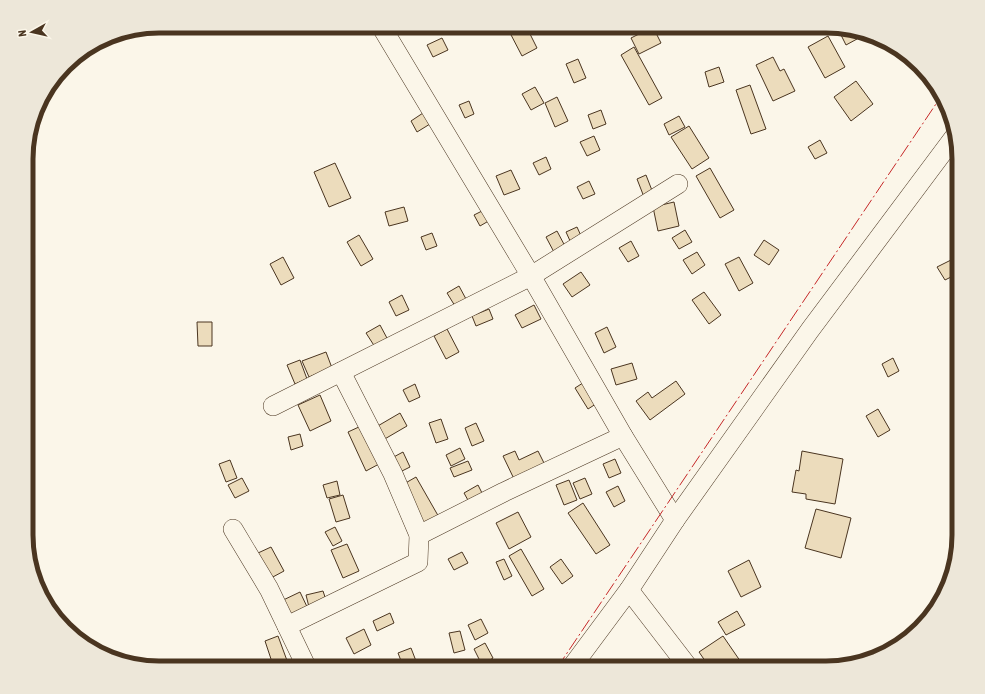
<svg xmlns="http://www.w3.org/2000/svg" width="985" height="694" font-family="'Asap Condensed',sans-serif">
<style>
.building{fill:#ecdcbc;stroke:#4a3520}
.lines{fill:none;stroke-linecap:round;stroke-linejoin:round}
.street-casing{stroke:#4a3520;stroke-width:20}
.street{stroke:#fbf6e9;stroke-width:19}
.power{stroke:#c62828;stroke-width:1;stroke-dasharray:14 3 2 3;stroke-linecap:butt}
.rim{fill:none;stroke:#4a3520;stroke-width:5}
</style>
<rect width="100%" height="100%" fill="#fbf6e9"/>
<!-- building -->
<g class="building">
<polygon points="519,26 526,26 537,48 522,56 509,31"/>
<polygon points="653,27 661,43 639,54 631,38"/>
<polygon points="849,29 853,30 857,39 846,45 840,33"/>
<polygon points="828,36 845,67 825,78 808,47"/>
<polygon points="442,38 448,50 433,57 427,45"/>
<polygon points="893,46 907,53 908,55 903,59"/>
<polygon points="634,47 662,98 649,105 621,55"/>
<polygon points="773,57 780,71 784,69 795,91 773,101 756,65"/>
<polygon points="578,59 586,78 574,83 566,64"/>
<polygon points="719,67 724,82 709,87 705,72"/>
<polygon points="856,81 873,104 851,121 834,97"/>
<polygon points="750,85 766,129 751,134 736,90"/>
<polygon points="535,87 544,103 531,110 522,94"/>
<polygon points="557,97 568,121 555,127 545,103"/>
<polygon points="469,101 474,114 465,118 459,105"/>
<polygon points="601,110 606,124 593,129 588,115"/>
<polygon points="423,113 430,124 417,132 411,121"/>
<polygon points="679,116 685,127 669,135 664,124"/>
<polygon points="689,126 709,158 692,169 671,137"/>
<polygon points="594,136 600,150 587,156 580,142"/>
<polygon points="820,140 827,153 815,159 808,147"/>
<polygon points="546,157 551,169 539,175 533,163"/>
<polygon points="335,163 351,198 329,207 314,172"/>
<polygon points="710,168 734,210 720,218 696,176"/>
<polygon points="511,170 520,189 504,195 496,176"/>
<polygon points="646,175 653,193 644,197 637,179"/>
<polygon points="589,181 595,194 583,199 577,187"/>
<polygon points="674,202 679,226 658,231 653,207"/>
<polygon points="404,207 408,221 389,226 385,212"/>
<polygon points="486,209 492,219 480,226 474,215"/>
<polygon points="577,227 582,238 571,243 566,232"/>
<polygon points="685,230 692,242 679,249 672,238"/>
<polygon points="557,231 566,248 555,254 546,237"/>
<polygon points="432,233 437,246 426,250 421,237"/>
<polygon points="359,235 373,259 361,266 347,242"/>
<polygon points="764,240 779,250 769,265 754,255"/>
<polygon points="631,241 639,256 628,262 619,248"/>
<polygon points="697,252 705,265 692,274 683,260"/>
<polygon points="959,256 959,273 945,280 937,267"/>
<polygon points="283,257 294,278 281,285 270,264"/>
<polygon points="739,257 753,283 739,291 725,264"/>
<polygon points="581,272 590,285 572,297 563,284"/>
<polygon points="459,286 466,299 455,306 447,293"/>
<polygon points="704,292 721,315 709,324 692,300"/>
<polygon points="402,295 409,310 396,316 389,302"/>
<polygon points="534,305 541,319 522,328 515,315"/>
<polygon points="489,309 493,319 476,326 472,316"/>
<polygon points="197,322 212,322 212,346 198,346"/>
<polygon points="380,325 388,340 375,347 366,333"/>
<polygon points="607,327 616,347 604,353 595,333"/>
<polygon points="447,329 459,352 446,359 434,336"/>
<polygon points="326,352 332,368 309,377 302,361"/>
<polygon points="893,358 899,371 888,377 882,364"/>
<polygon points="300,360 307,379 295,384 287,365"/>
<polygon points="632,363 637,379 616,385 611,369"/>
<polygon points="586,381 599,402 588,409 575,388"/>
<polygon points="676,381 685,394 650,420 636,401 648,392 652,398"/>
<polygon points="415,384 420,397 409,402 403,390"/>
<polygon points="320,395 331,421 310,431 298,405"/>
<polygon points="878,409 890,430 878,437 866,416"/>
<polygon points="400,413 407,426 383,440 376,427"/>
<polygon points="441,419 448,439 436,443 429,423"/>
<polygon points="476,423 484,441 472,446 465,428"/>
<polygon points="361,426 379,464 366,471 348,432"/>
<polygon points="300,434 303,446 291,450 288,437"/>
<polygon points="460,448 465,459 451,466 446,455"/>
<polygon points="515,451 519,460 538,451 546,467 515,481 503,456"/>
<polygon points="802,451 843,459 835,504 806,499 806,494 792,492 796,470 799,471"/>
<polygon points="403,452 410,467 396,474 388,460"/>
<polygon points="615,459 621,473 609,478 603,464"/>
<polygon points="230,460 237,478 226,482 219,464"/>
<polygon points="468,461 472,470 454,477 450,468"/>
<polygon points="416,477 440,519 426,527 402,485"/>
<polygon points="242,478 249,491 235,498 228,485"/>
<polygon points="585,478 592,494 580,499 573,483"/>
<polygon points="569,480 577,500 564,505 556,485"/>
<polygon points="337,481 340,495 327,498 323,485"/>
<polygon points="478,485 483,495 469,502 464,493"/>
<polygon points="618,486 625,501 614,507 606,492"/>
<polygon points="343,495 350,518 336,522 329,499"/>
<polygon points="583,503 610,545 596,554 568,513"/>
<polygon points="816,509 851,518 841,558 805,548"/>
<polygon points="518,512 531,537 509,549 496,523"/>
<polygon points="335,527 342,541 333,546 325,532"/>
<polygon points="347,544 359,571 343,578 331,550"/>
<polygon points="271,547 284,571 271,578 258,553"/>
<polygon points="521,549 544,589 532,596 509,556"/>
<polygon points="462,552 468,563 454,570 448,559"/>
<polygon points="504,559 512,576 504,580 496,562"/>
<polygon points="561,559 573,576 562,584 550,567"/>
<polygon points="749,560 761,587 741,597 728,571"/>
<polygon points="323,591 328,606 310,611 306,595"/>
<polygon points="300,592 310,613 287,624 277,603"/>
<polygon points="737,611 745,625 726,635 718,622"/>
<polygon points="390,613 394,623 377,631 373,621"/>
<polygon points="481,619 488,633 475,640 468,625"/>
<polygon points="364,629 371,645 354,654 346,638"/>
<polygon points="460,631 465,650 454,653 449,633"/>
<polygon points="278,636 289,666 284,668 274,668 265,641"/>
<polygon points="723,636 745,668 710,668 699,652"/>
<polygon points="485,643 493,658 482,665 474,649"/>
<polygon points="411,648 416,661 403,666 398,653"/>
</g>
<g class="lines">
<!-- street casing -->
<g class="street-casing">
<g id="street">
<polyline points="381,26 531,276 623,436 675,520"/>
<polyline points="273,406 531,276 678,184"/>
<polyline points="233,529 269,589 307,668"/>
<polyline points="419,535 504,492 623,436"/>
<polyline points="629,590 689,668"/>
<polyline points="287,626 418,562 419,535 393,474 341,372"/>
<polyline points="571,668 629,590 675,520 810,330 955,136"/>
</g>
</g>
<!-- street -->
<use href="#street" class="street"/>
<!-- power -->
<polyline class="power" points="557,668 942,95"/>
</g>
<!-- crop -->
<path d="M0 0H985V694H0ZM159 33H826A126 126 0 0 1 952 159V535A126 126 0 0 1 826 661H159A126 126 0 0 1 33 535V159A126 126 0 0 1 159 33Z" fill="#ede7d9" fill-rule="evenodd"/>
<path class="rim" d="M159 33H826A126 126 0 0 1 952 159V535A126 126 0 0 1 826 661H159A126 126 0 0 1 33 535V159A126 126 0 0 1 159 33Z"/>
<!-- north arrow -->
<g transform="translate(32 32) rotate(262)" stroke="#fbf6e9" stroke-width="3" paint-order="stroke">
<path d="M0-3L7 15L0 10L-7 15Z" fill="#4a3520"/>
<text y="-6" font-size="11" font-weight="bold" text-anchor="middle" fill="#4a3520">N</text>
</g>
</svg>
